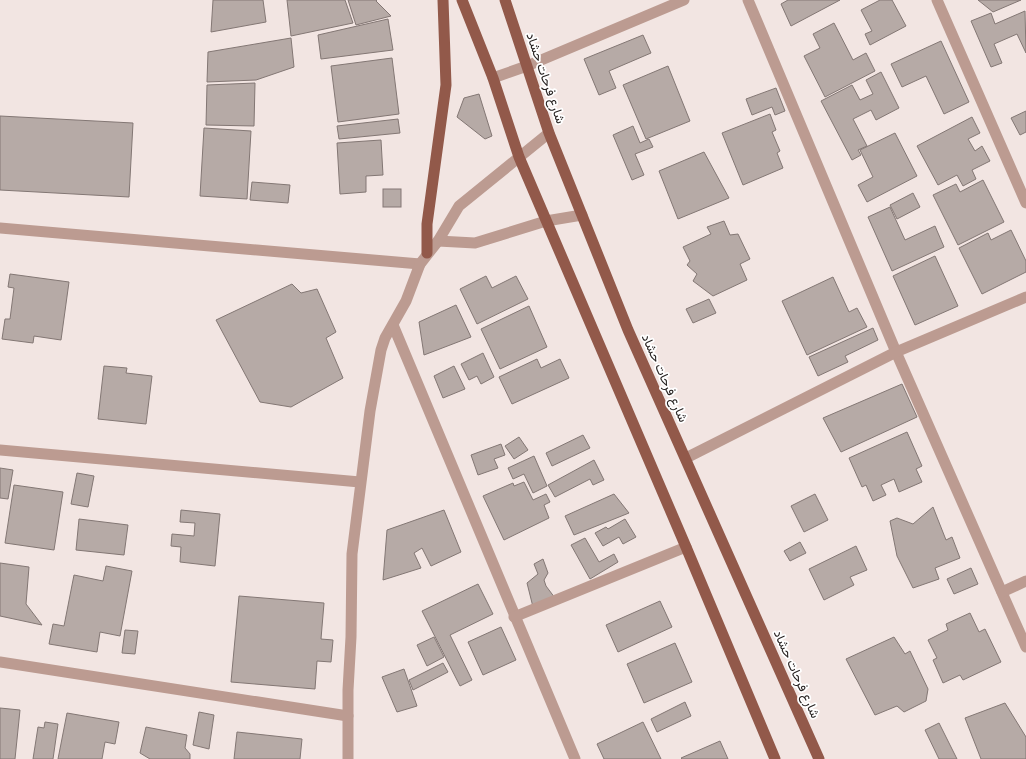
<svg xmlns="http://www.w3.org/2000/svg" width="1026" height="759" font-family="'IBM Plex Serif',Vazirmatn,serif">
<style>
.building{fill:#b6aaa6;stroke:#837774}
.lines{fill:none;stroke-linecap:round;stroke-linejoin:round}
.minor{stroke:#bc9b91;stroke-width:11}
.tertiary{stroke:#bc9b91;stroke-width:11}
.primary{stroke:#92594a;stroke-width:11}
.labels{text-anchor:middle;dominant-baseline:central;stroke-width:3.5;stroke-linejoin:round;paint-order:stroke}
.street-label{font-size:13px;fill:#272221;stroke:#fff}
</style>
<rect width="100%" height="100%" fill="#f2e5e2"/>
<!-- building -->
<g class="building">
<polygon points="213,0 263,0 266,22 211,32"/>
<polygon points="287,0 345,0 353,23 291,36"/>
<polygon points="348,0 377,0 376,1 391,16 356,25"/>
<polygon points="788,0 840,0 791,26 781,4"/>
<polygon points="880,0 892,0 906,26 870,45 865,34 872,31 861,10"/>
<polygon points="978,0 1021,0 993,12"/>
<polygon points="1025,11 1026,53 1017,34 994,44 1002,63 991,67 971,21 991,13 995,24"/>
<polygon points="388,19 393,50 321,59 318,35"/>
<polygon points="834,23 853,60 866,53 875,71 825,97 804,56 820,48 813,34"/>
<polygon points="643,35 651,53 609,71 616,88 599,95 584,59"/>
<polygon points="291,38 294,67 256,80 207,82 208,52"/>
<polygon points="941,41 969,102 944,114 926,76 902,87 891,64"/>
<polygon points="392,58 399,114 338,122 331,66"/>
<polygon points="668,66 690,121 646,139 623,85"/>
<polygon points="881,72 899,108 876,120 871,110 853,119 867,146 858,150 861,155 852,160 821,101 852,85 860,100 873,94 866,80"/>
<polygon points="255,83 254,126 206,125 207,85"/>
<polygon points="776,88 785,111 775,115 772,107 752,115 746,99"/>
<polygon points="479,94 492,136 485,139 457,117 464,98"/>
<polygon points="1026,111 1026,132 1020,135 1011,118"/>
<polygon points="770,114 776,130 772,132 780,151 777,153 783,168 743,185 722,133"/>
<polygon points="0,116 133,123 129,197 0,190"/>
<polygon points="972,117 980,133 968,139 975,151 982,146 990,161 972,170 976,179 963,186 957,175 938,185 917,146"/>
<polygon points="398,119 400,133 339,139 337,126"/>
<polygon points="633,126 640,143 649,139 653,147 635,154 644,175 632,180 613,135"/>
<polygon points="204,128 251,131 247,199 200,196"/>
<polygon points="895,133 917,176 867,202 858,185 873,177 860,150"/>
<polygon points="381,140 383,175 366,176 366,192 340,194 337,143"/>
<polygon points="704,152 729,198 678,219 659,171"/>
<polygon points="983,180 1004,222 958,245 933,195 956,184 960,192"/>
<polygon points="252,182 290,185 288,203 250,200"/>
<rect x="383" y="189" width="18" height="18"/>
<polygon points="913,193 920,207 897,219 890,205"/>
<polygon points="890,207 905,240 935,226 944,247 892,271 868,217"/>
<polygon points="724,221 730,235 738,234 750,259 740,264 747,280 713,296 693,281 697,274 687,265 690,261 683,247 711,234 707,227"/>
<polygon points="1011,230 1026,261 1026,272 982,294 959,248 988,233 991,240"/>
<polygon points="935,256 958,306 915,325 893,276"/>
<polygon points="10,274 69,282 61,340 34,336 33,343 2,339 5,319 10,319 14,288 8,287"/>
<polygon points="486,276 492,288 516,276 528,299 477,324 460,289"/>
<polygon points="833,277 849,312 857,308 867,327 807,355 782,301"/>
<polygon points="292,284 301,293 317,289 336,332 326,338 343,378 291,407 260,402 216,320"/>
<polygon points="709,299 716,313 693,323 686,309"/>
<polygon points="456,305 471,337 424,355 419,322"/>
<polygon points="529,306 547,347 500,369 481,329"/>
<polygon points="873,328 878,340 845,356 848,362 818,376 809,357"/>
<polygon points="483,353 494,377 481,384 477,376 469,380 461,364"/>
<polygon points="537,359 541,368 560,359 569,378 512,404 499,377"/>
<polygon points="104,366 127,368 126,373 152,376 146,424 98,419"/>
<polygon points="454,366 465,389 443,398 434,376"/>
<polygon points="902,384 917,417 841,452 823,418"/>
<polygon points="907,432 922,466 916,469 922,482 899,492 894,479 881,485 886,495 873,501 866,485 862,487 849,458"/>
<polygon points="583,435 590,448 552,466 546,453"/>
<polygon points="519,437 528,450 514,459 505,446"/>
<polygon points="501,444 505,455 494,459 498,468 478,475 471,455"/>
<polygon points="534,456 547,486 533,493 524,474 513,479 508,468"/>
<polygon points="594,460 604,480 593,485 590,479 555,497 548,485"/>
<polygon points="0,468 13,470 8,499 0,498"/>
<polygon points="77,473 94,476 88,507 71,504"/>
<polygon points="524,482 533,500 546,494 550,502 544,505 549,518 504,540 483,496 513,483 514,486"/>
<polygon points="14,485 63,492 54,550 5,543"/>
<polygon points="614,494 629,513 574,535 565,516"/>
<polygon points="815,494 828,520 804,532 791,506"/>
<polygon points="933,507 946,540 952,537 960,558 935,568 939,579 913,588 897,556 890,521 897,518 913,524"/>
<polygon points="181,510 220,514 215,566 180,562 181,547 171,546 172,534 194,536 195,523 180,522"/>
<polygon points="444,510 461,552 431,566 422,548 414,553 421,568 383,580 387,530"/>
<polygon points="79,519 128,525 124,555 76,550"/>
<polygon points="625,519 636,537 623,544 619,537 603,546 595,533 606,527 608,529"/>
<polygon points="585,538 599,562 614,554 618,562 590,579 571,545"/>
<polygon points="800,542 806,553 790,561 784,551"/>
<polygon points="856,546 867,570 850,577 854,585 824,600 809,569"/>
<polygon points="543,559 548,573 544,580 546,586 555,598 533,607 527,583 538,574 534,564"/>
<polygon points="0,563 29,567 26,604 42,625 0,616"/>
<polygon points="106,566 132,571 120,636 100,632 97,652 49,644 53,624 64,626 74,575 103,581"/>
<polygon points="971,568 978,584 954,594 947,579"/>
<polygon points="478,584 493,614 450,635 472,680 460,686 422,611"/>
<polygon points="239,596 324,603 321,639 333,640 331,662 317,661 315,689 231,682"/>
<polygon points="660,601 672,627 618,652 606,625"/>
<polygon points="970,613 979,632 985,629 1001,662 963,680 960,675 943,683 933,660 937,658 928,640 948,630 946,624"/>
<polygon points="501,627 516,660 483,675 468,642"/>
<polygon points="125,630 138,631 135,654 122,653"/>
<polygon points="434,637 444,657 427,666 417,645"/>
<polygon points="894,637 905,654 910,651 928,689 926,701 904,712 897,706 875,715 846,659"/>
<polygon points="675,643 692,682 644,703 627,664"/>
<polygon points="443,663 448,672 413,690 409,680"/>
<polygon points="404,669 417,706 397,712 382,677"/>
<polygon points="685,702 691,716 657,732 651,719"/>
<polygon points="1005,703 1026,737 1026,759 981,759 965,718"/>
<polygon points="0,708 20,710 15,759 0,759"/>
<polygon points="199,712 214,715 209,749 193,745"/>
<polygon points="67,713 119,722 115,744 105,742 102,759 58,759"/>
<polygon points="45,722 58,724 53,759 33,759 38,727 44,728"/>
<polygon points="643,722 661,759 604,759 597,744"/>
<polygon points="939,723 957,759 939,759 925,730"/>
<polygon points="146,727 187,735 185,748 190,754 190,759 150,759 140,753"/>
<polygon points="237,732 302,739 300,759 234,759"/>
<polygon points="720,741 728,759 682,759 681,758"/>
</g>
<g class="lines">
<!-- minor -->
<g class="minor">
<polyline points="748,0 896,352 1026,647"/>
<polyline points="937,0 1026,203"/>
<polyline points="493,78 527,66 684,0"/>
<polyline points="0,228 420,264"/>
<polyline points="393,325 575,759"/>
<polyline points="0,450 360,482"/>
<polyline points="686,458 896,352 1026,297"/>
<polyline points="1002,592 1026,581"/>
<polyline points="514,617 686,547"/>
<polyline points="0,662 348,716"/>
</g>
<!-- tertiary -->
<g class="tertiary">
<polyline points="438,241 475,243 546,221 582,215"/>
<polyline points="348,759 348,690 351,637 352,554 370,411 381,350 385,338 406,301 420,264 438,241 459,206 549,133"/>
</g>
<!-- primary -->
<g class="primary">
<polyline points="462,0 493,78 519,157 686,547 775,759"/>
<polyline points="505,0 549,133 628,330 819,759"/>
<polyline points="427,253 427,224 446,85 443,0"/>
</g>
</g>
<g class="labels">
<!-- street labels -->
<g class="street-label">
<text transform="translate(546 78) rotate(71)">شارع فرحات حشاد</text>
<text transform="translate(665 378) rotate(66)">شارع فرحات حشاد</text>
<text transform="translate(797 674) rotate(66)">شارع فرحات حشاد</text>
</g>
</g>
</svg>
